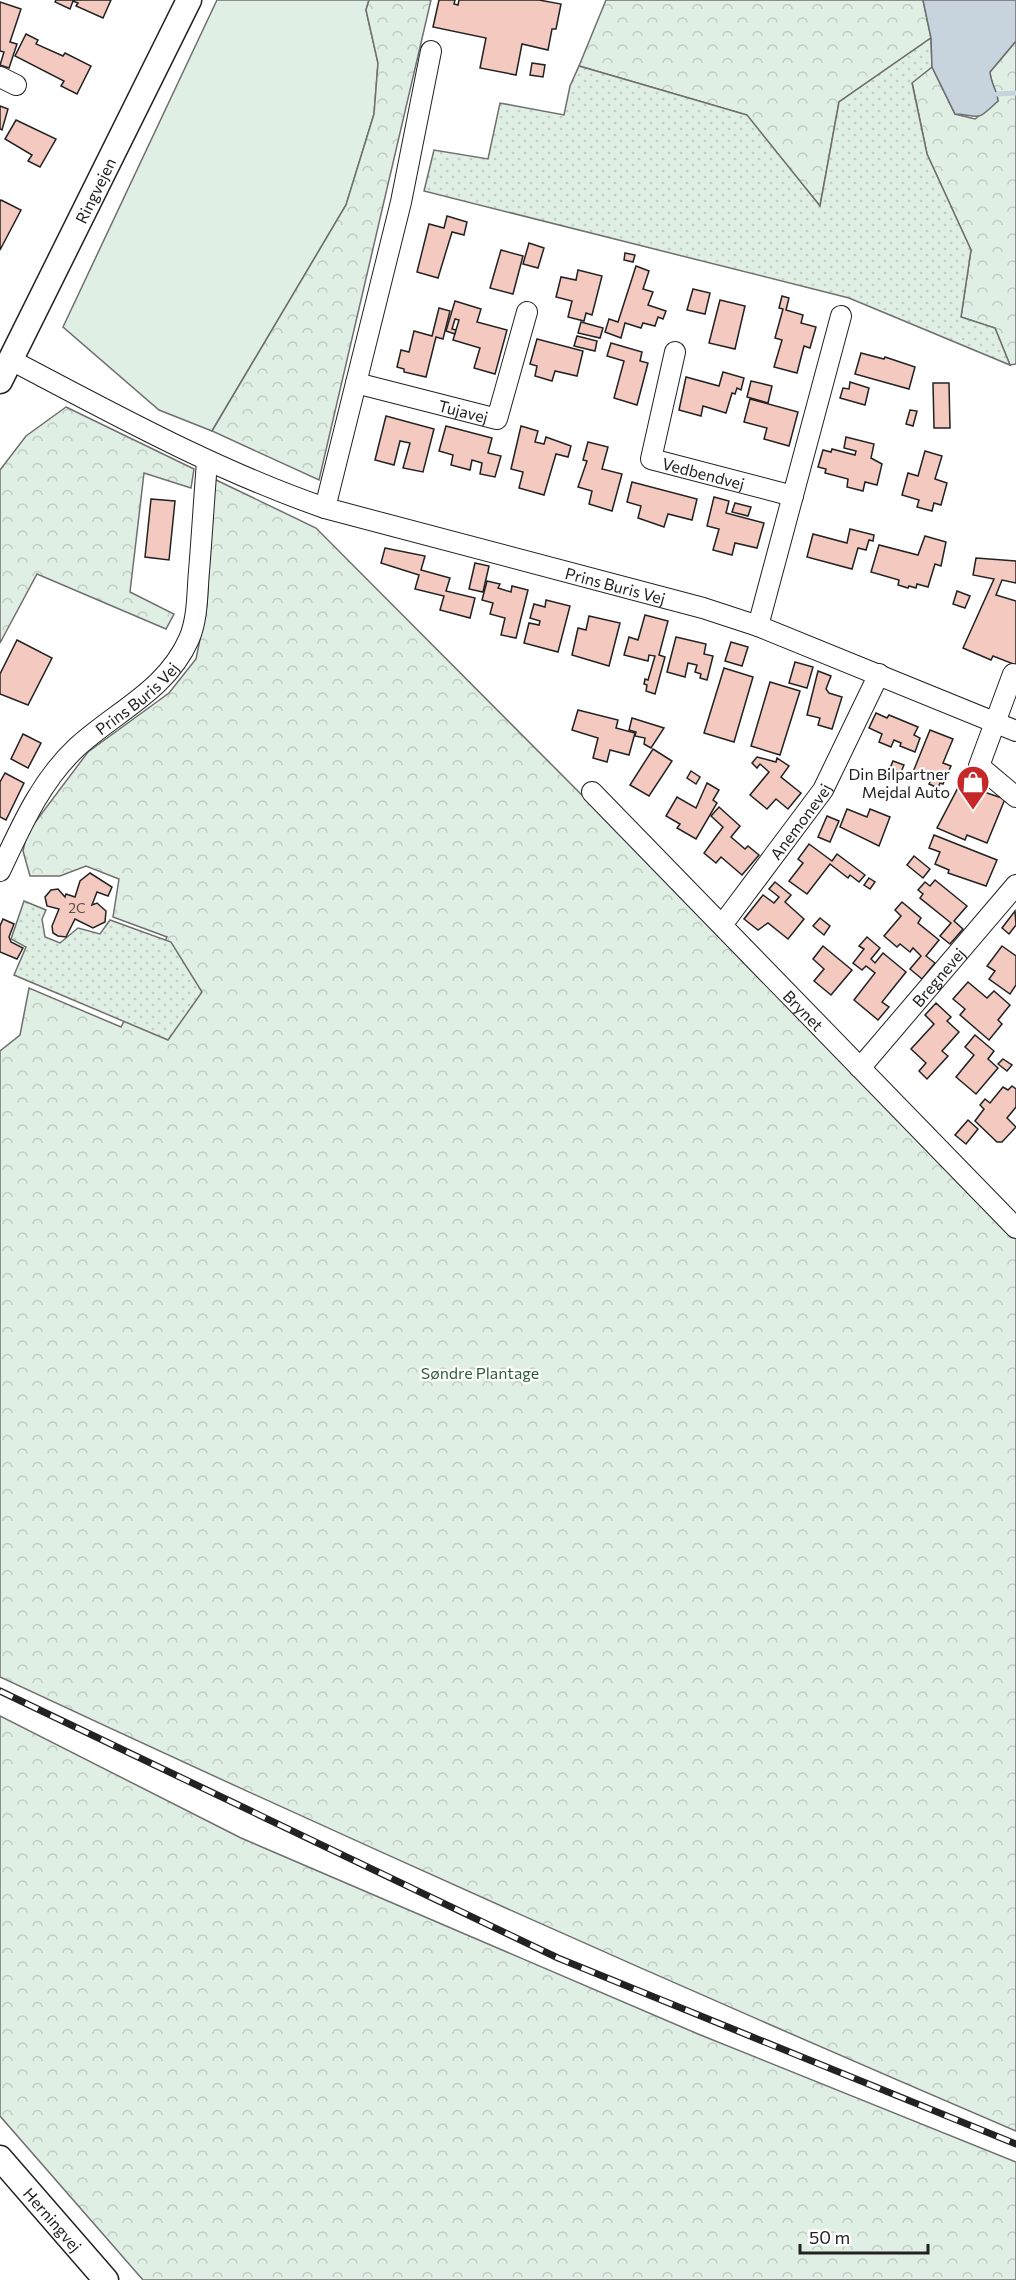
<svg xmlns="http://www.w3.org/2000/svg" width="1016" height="2280" font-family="Commissioner,sans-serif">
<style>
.grass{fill:#e0efe3;stroke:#6f6f6f;stroke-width:1.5}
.forest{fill:url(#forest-crowns);stroke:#6f6f6f;stroke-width:1.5}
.park{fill:url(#park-dots);stroke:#6f6f6f;stroke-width:1.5}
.water{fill:#c7d3dd;stroke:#6f6f6f;stroke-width:1.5}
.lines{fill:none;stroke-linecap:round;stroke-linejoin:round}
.stream{stroke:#c7d3dd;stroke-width:5}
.building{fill:#f3c9c0;stroke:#222;stroke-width:1.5}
.minor-casing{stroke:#222;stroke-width:22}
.major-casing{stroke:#222;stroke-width:27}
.minor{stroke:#fff;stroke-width:20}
.major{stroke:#fff;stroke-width:24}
.rail-casing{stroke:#222;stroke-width:7}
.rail{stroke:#fff;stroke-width:4.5;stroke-dasharray:14;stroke-linecap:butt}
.labels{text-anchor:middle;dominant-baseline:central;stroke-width:4.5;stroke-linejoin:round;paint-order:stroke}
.number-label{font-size:14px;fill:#564c4a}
.street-label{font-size:16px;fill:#222;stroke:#fff}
.poi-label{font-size:16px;fill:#222;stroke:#fff;text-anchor:end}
.park-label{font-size:16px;fill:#2f5e38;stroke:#fff}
</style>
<defs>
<pattern id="forest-crowns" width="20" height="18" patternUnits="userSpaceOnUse" patternTransform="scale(1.5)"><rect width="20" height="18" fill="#e0efe3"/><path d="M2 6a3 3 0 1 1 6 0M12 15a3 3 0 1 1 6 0" fill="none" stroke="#c0cdc2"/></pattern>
<pattern id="park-dots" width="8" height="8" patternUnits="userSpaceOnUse" patternTransform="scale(1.5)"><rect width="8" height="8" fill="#e0efe3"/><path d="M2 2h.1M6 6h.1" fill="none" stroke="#c0cdc2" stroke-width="1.8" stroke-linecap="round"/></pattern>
</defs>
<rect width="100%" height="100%" fill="#fff"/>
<!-- grass -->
<polygon class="grass" points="217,0 369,0 366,10 378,63 374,114 346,205 212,431 159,410 63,327"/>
<!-- forest -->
<g class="forest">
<polygon points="369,0 431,0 319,480 212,431 346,205 374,114 378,63 366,10"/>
<polygon points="606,0 923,0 931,38 839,102 820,206 746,115 579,66"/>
<path d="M1016,41v323l-6,1 -15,-37 -34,-11 10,-67 -44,-96 -15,-72 20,-15 23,47 20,5 23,-18c-1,-11 -7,-17 -8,-29z"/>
<polygon points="66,407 194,469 191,488 144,473 130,592 174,614 166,629 37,574 0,643 0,470 26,436"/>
<path d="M214,479l102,49 700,703v900c-341,-146 -680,-297 -1016,-454v-626l20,-16 9,-47 92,39 46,-90 -54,-20 6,-38 -33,-13 -26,10h-30l-7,-25 4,-18 61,-81 81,-59 27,-34 11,-54z"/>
<polygon points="0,1716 241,1838 698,2034 1016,2162 1016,2280 143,2280 0,2116"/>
</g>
<!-- park -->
<g class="park">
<polygon points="931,38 932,67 912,83 927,154 971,250 961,317 995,328 1010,365 849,298 424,191 434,150 488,159 500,103 564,115 570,86 579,66 747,115 820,206 839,102"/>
<polygon points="24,901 46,910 42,919 45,937 60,943 78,928 100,934 110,920 171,942 202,992 168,1040 14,975 26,947 11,939"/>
</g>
<!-- water -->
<path class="water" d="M923,0h93v41l-26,31c1,12 7,18 8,29 -22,21 -16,15 -43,13l-23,-47 -1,-29z"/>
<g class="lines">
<!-- stream -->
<polyline class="stream" points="997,94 1016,93"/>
</g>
<!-- building -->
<g class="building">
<polygon points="56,0 111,0 103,18 76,6 78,3 73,1 70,9 55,2"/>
<polygon points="439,0 455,0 454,4 458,5 459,0 539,0 561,4 556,29 552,29 548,50 522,44 516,75 480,68 486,38 433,27"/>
<polygon points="0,2 21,9 10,42 17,44 9,68 0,65 4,52 0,51"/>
<polygon points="26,34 38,40 36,44 63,56 65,53 91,66 77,94 61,86 64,81 15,56"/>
<polygon points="532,63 545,65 543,77 530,75"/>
<polygon points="0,106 8,109 2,130 0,129"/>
<polygon points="16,120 56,139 40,167 28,161 32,155 5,139"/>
<polygon points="1,200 21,210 0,250 0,202"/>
<polygon points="447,216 467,222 464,235 452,232 438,278 417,272 429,224 444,228"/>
<polygon points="529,243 544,248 538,268 523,264"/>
<polygon points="501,250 523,256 513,294 490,288"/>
<polygon points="625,253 635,255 633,262 624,260"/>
<polygon points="636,266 649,271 643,289 653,292 648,305 666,311 663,319 658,317 655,326 643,323 641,328 625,323 621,338 605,332 609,319 618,322"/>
<polygon points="578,270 602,276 592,315 586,313 584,321 568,317 572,301 556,297 561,277 576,280"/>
<polygon points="693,289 710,293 705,314 687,310"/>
<polygon points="782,296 789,298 786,310 803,315 801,323 816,327 810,348 804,346 797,373 774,367 782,340 775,338 783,309 779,308"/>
<polygon points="720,300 745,306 735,349 709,343"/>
<polygon points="455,301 481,309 477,322 507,330 495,374 474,368 480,348 453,340 459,320 455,319 452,329 456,330 455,334 446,331"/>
<polygon points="439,308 450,311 443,339 436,337 426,377 404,372 404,369 397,367 401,350 409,352 414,331 432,336"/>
<polygon points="581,322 603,328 600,338 578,333"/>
<polygon points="577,336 597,341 595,351 574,346"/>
<polygon points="537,339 583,351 577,376 555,371 552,381 535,376 537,366 530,364"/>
<polygon points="611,343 642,352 640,361 648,363 637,405 614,398 624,361 607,356"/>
<polygon points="861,353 884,359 885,357 915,367 909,389 855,374"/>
<polygon points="723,372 744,378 741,390 737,388 735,394 732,393 726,413 703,406 701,416 679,410 686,377 719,386"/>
<polygon points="751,381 772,386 768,403 747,397"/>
<polygon points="850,382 869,388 865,405 840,398 843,388 849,389"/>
<polygon points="933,383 949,383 950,428 934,428"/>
<polygon points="750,399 798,412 789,446 764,439 767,428 744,422"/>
<polygon points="910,410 917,411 913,426 906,424"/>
<polygon points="386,416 434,429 423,472 403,468 410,443 400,441 394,465 375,460"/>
<polygon points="446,426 492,438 488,453 501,456 495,477 480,474 482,463 472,460 470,470 451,465 453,455 439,451"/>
<polygon points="521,426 538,431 535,442 544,444 546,437 571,446 568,457 556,454 544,495 519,488 523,472 511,469"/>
<polygon points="846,437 874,444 871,458 882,464 877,485 865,482 863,491 847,487 848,479 825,473 826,469 818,467 823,450 831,452 832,449 855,455 856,451 844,448"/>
<polygon points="588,442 608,447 602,469 622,474 612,511 589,504 592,491 578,487 587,461 583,460"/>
<polygon points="925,451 942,456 935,479 947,483 941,505 934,503 932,511 917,507 919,500 902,495 908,473 918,476"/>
<polygon points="632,482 697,499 692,520 668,514 664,527 638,518 641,506 627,502"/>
<polygon points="714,497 729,501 726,513 764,523 757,548 735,543 732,555 713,550 719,529 707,526"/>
<polygon points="151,499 175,501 169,560 145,557"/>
<polygon points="735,503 751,507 748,516 732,512"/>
<polygon points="850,529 874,535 873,541 869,540 866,550 858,548 852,569 807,557 813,534 847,543"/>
<polygon points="925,536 946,542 941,566 935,564 928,587 917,584 916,588 909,586 908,588 898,585 899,580 871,572 879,545 918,555"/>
<polygon points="385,548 425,556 421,570 450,578 446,591 475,598 470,618 440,610 444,596 415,589 419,575 381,563"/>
<polygon points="976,558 1016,561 1016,583 1002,580 996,595 1016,601 1016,665 993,656 991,660 963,648 994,579 973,575"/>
<polygon points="475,563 489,566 483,592 469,589"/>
<polygon points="487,581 500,584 498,588 511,592 512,586 528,590 516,638 501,635 505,618 490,614 493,603 482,600"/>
<polygon points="957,591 970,596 965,608 953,604"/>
<polygon points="546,600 570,606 558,652 524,643 529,623 539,625 540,621 530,618 534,604 545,607"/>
<polygon points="645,615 668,621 659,655 665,657 655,694 646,691 647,685 644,684 645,679 648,680 655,656 649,655 648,661 624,655 629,637 638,640"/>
<polygon points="589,616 620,623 609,666 572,655 578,628 586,630"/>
<polygon points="676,637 706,644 704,654 713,656 707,680 700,678 701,674 695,672 697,665 688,663 685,677 667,672"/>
<polygon points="17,640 52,658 28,705 0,694 0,674"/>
<polygon points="731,642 748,647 742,666 725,661"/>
<polygon points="795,662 813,667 807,688 789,683"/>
<polygon points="724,668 753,677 734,742 704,733"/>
<polygon points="818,671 831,676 826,689 829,693 842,697 832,729 818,725 820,718 807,715"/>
<polygon points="770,682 800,691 780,755 751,746"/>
<polygon points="578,710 618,720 616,728 635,733 629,755 610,750 607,762 593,758 598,738 572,730"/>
<polygon points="876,713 887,718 889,715 918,727 914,735 920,738 915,752 900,746 901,743 894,740 891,747 879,742 882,734 869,728"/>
<polygon points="632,718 664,728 651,748 644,744 645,738 635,736 636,732 629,730"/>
<polygon points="930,730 953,739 943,763 951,766 943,784 940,783 938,788 929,784 931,779 913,772"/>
<polygon points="23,734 41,743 28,768 11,759"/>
<polygon points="653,749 672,761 649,796 630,785"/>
<polygon points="757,757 776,762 777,758 789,766 781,777 801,793 788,809 776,799 767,809 750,795 769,772 760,764 757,768 752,763"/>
<polygon points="893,761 904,765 901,772 890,768"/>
<polygon points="691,771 700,777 696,784 687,778"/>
<polygon points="5,773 24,783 6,820 0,817 0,782"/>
<polygon points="707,783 719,790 713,800 717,803 696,839 677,828 680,824 666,816 677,797 696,808"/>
<polygon points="960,784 1005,799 987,843 967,835 965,840 937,828"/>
<polygon points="719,807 740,826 731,837 745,849 748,846 759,855 742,875 721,857 716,863 704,853 723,827 711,816"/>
<polygon points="847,809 867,817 870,809 890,817 879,846 840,827"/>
<polygon points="827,816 839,821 830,842 818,837"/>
<polygon points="934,835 997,860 986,886 948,873 949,870 935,864 940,852 929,848"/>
<polygon points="809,844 832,861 837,854 865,875 859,882 850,875 848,878 830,864 807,894 789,881 803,863 798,859"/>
<polygon points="914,856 930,869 923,878 907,865"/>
<polygon points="90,873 112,887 108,896 97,892 92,905 97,903 106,911 105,922 93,928 75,919 66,937 58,936 53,933 52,926 59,909 47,906 45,897 51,890 58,889 65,897 66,894 75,897 80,881"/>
<polygon points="869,878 875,882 870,889 864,885"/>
<polygon points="935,880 967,906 954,921 963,929 950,944 940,936 951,923 920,898 923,894 918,890 925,882 930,886"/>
<polygon points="775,882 791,895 785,902 804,919 788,939 768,923 758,930 744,919 763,895 774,903 779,897 769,889"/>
<polygon points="902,902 921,918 918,923 939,940 926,956 935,963 922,979 910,969 921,956 913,948 910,952 900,944 897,947 884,936 901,916 895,910"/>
<polygon points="1015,911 1016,925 1009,934 1002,928"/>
<polygon points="820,918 830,926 824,935 813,926"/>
<polygon points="3,919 14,924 9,937 11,942 23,948 17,959 0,952 0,926"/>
<polygon points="867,937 880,948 871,959 875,963 883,953 906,972 882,1002 889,1007 878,1020 854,1000 875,973 866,966 862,970 853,963 864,949 859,946"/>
<polygon points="823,946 852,970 831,995 814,981 824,969 813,959"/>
<polygon points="1002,946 1016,956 1016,985 1010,994 989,979 995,971 987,966"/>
<polygon points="968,982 987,998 994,991 1010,1005 998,1020 1002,1024 989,1040 960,1015 965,1009 953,999"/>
<polygon points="936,1003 951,1017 947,1021 959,1032 942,1051 948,1056 927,1079 919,1071 926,1063 911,1049 934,1024 925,1015"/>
<polygon points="975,1035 994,1051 988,1059 998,1068 976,1094 956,1077 974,1055 965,1047"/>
<polygon points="1003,1059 1012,1065 1007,1071 998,1064"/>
<polygon points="1012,1086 1016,1089 1016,1107 1007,1118 1016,1127 1002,1142 997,1142 975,1121 984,1109 980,1105 985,1099 990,1103 1003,1087 1008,1090"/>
<polygon points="968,1120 978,1129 966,1144 955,1135"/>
</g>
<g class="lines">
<!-- minor casing -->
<g class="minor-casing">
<g id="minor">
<polyline points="0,77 16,85"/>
<path id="s1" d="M675,352l-24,107 142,37"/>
<path id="s2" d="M11,360c103,54 204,110 314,148l378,100 55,18 258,105"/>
<path id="s3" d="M356,383l141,36 30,-107"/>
<polyline points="325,508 401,202 431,51"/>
<polyline points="758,626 841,316"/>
<polyline points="1016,675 1013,674 979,766 1016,797"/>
<path id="s4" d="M592,792l424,436"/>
<path id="s5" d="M0,871c21,-44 40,-89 76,-123 40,-37 90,-57 113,-109 9,-21 8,-46 10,-68 3,-36 5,-72 8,-109"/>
<path id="s6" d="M722,925l101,-135 56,-116"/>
<path id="s7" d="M860,1068l156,-183"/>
</g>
</g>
<!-- major casing -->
<g class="major-casing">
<g id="major">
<path id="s8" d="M0,381l189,-381"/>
<path id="s9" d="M0,2158l106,122"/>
</g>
</g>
<!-- minor -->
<use href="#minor" class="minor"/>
<!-- major -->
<use href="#major" class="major"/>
<!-- rail casing -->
<g class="rail-casing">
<polyline id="rail" points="0,1691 558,1958 1016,2144"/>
</g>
<!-- rail -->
<use href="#rail" class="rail"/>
</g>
<!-- icons -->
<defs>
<g id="shop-pin" transform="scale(1.725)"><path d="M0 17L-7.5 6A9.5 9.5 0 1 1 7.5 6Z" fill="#c62828" stroke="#fff"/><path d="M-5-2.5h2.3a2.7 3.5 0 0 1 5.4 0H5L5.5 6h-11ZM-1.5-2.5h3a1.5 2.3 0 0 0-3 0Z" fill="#fff"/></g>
</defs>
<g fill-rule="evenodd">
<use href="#shop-pin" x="973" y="782"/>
</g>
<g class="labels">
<!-- number labels -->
<g class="number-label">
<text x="77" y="907">2C</text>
</g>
<!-- street labels -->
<g class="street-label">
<text stroke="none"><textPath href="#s8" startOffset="213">Ringvejen</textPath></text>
<text stroke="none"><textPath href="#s3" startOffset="111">Tujavej</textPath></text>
<text stroke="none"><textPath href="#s1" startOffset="164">Vedbendvej</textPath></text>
<text stroke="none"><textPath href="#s2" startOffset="648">Prins Buris Vej</textPath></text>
<text stroke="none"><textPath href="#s5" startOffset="224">Prins Buris Vej</textPath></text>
<text stroke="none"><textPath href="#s6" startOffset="130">Anemonevej</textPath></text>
<text stroke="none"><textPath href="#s7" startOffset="120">Bregnevej</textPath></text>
<text stroke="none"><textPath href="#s4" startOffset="304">Brynet</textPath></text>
<text stroke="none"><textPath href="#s9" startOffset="81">Herningvej</textPath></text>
</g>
<!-- poi labels -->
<g class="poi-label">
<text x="950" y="773">Din Bilpartner<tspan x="950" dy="18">Mejdal Auto</tspan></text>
</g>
<!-- park labels -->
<g class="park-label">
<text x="480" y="1372">Søndre Plantage</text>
</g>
</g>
<!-- scale -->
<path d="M800 2244v9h128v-9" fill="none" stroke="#222222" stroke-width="3"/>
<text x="809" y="2244" font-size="18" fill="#222222" stroke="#ffffff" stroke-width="4.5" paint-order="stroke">50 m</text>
</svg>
